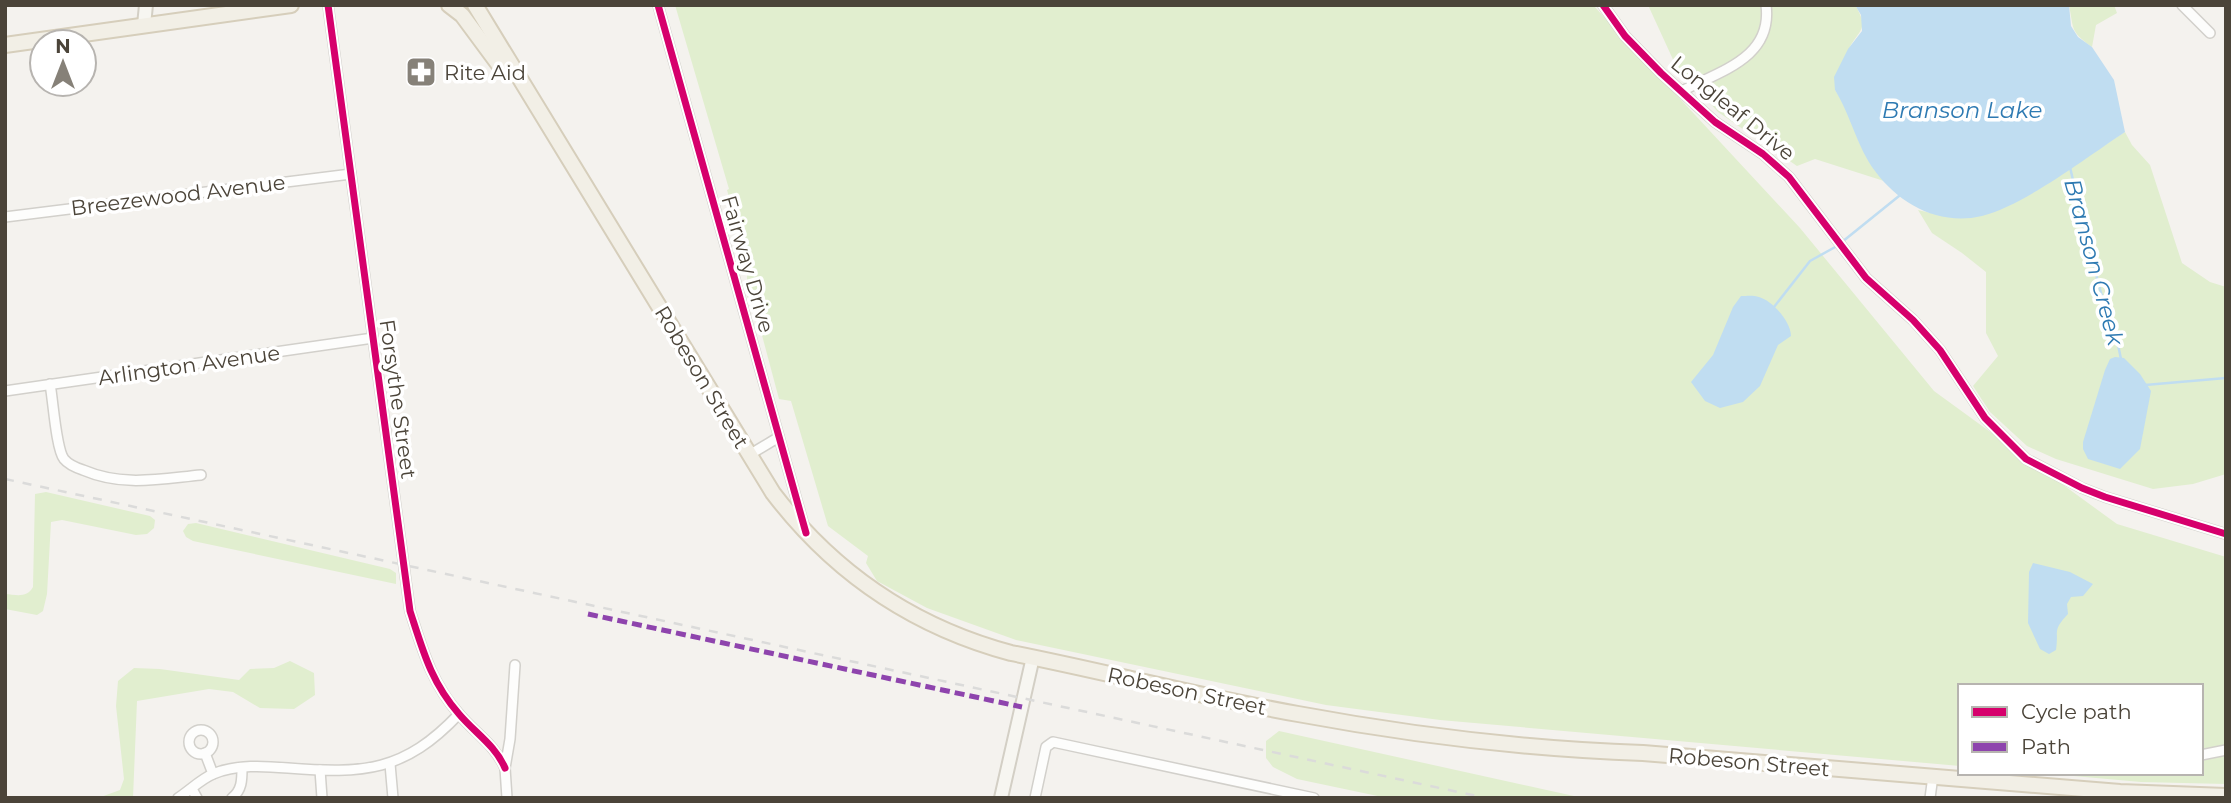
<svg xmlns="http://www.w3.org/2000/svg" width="2231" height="803" font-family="Montserrat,sans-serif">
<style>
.green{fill:#e1eecf}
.water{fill:#c0ddf1}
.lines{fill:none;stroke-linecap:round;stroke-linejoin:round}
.stream{stroke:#c0ddf1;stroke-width:2.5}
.street-casing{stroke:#d2d0cb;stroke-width:12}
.secondary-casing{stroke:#d3cfc5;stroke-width:16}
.primary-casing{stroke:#d6cebb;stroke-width:18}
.street{stroke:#fdfdfc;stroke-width:9}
.secondary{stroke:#f7f6f1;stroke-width:12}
.primary{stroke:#f2efe6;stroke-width:14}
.rail{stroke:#dbdbda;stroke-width:2.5;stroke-dasharray:9 9;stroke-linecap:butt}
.quiet{stroke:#8e44ad;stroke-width:5;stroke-dasharray:10 5;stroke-linecap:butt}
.cycleway-casing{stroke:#fff;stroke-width:11}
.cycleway{stroke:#d6006c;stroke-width:7}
.labels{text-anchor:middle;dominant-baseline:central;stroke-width:7;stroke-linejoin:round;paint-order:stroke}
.poi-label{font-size:21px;fill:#4b4439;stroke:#fff;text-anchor:start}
.street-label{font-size:21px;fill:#4b4439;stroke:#fff}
.water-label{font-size:23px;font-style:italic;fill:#2e7ab2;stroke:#fff}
</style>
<rect width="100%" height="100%" fill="#f4f2ee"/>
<!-- green -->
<g class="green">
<polygon points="675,5 1593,5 1800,228 1934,391 2117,524 2226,557 2226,784 2141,782 2040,773 2201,773 2201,686 1960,686 1960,766 1440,720 1326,705 1016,640 927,608 877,581 866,563 868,556 828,526 791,401 779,399 759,324 747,296 747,274 753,270 746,245 739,248 736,240 740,236 727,190 729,189"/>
<path d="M1648,5h207c16,26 2,25 -7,46 -6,12 -9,26 -13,39l10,15 14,37 25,39 -69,-22 -18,7 -79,-54 -42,-46z"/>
<path d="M2069,5h45l3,8 -21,12 -4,22c-22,-16 -18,-17 -23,-42z"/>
<polygon points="2125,132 2132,145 2150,165 2182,263 2210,282 2226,287 2226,474 2193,484 2153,489 2056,459 2027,446 1990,412 1973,386 1998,356 1986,333 1986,272 1962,253 1932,233 1918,210 1948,217 2010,205"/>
<path d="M46,492l104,24 5,4 -1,8 -7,6 -11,1 -74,-15 -11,2 -4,72 -4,17 -6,4 -32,-6v-15c12,1 22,4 28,-7l2,-93z"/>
<polygon points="196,523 390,569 396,573 396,584 193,541 186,537 183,531 188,524"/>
<polygon points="290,661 314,673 315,695 294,709 260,708 233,692 209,689 137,701 133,798 98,798 120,790 124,779 116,706 118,681 134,668 160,669 239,680 250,669 274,668"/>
<polygon points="1279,731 1583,798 1387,798 1297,779 1273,767 1266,758 1266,741"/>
</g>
<!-- water -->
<g class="water">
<path d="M1855,5h214l2,21 7,11 14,10 22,33 11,52c-38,25 -100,73 -143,84 -42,10 -82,-11 -107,-45 -18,-24 -24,-55 -40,-81l-1,-13 14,-28 14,-18 -1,-16z"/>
<path d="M1741,296c5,0 13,-1 18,1 14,4 32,25 32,39l-13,9 -18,41 -17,16 -23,6 -15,-7 -14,-19 22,-27 20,-48z"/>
<polygon points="2115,357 2124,358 2140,374 2151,391 2140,449 2120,469 2088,459 2083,449 2083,442 2105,370 2110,359"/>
<path d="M2033,563l37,9 23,12 -10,12 -12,1 -4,7 1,10c-16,17 -9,16 -12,36l-7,4 -9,-5 -12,-26 1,-51z"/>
</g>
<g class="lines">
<!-- stream -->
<g class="stream">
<polyline points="2070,167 2085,233 2101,293 2117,340 2121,359"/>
<polyline points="1842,242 1899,196"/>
<polyline points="1774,307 1810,261 1837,246"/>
<polyline points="2145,385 2226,378"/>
</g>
<!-- street casing -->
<g class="street-casing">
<g id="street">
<path d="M328,5l82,606c13,40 21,71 49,103 16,19 36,31 46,54"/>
<polyline points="658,5 804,526"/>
<polyline points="1603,5 1625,36 1661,73 1715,122 1763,154 1789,177 1866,278 1913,320 1940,350 1985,418 2026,459 2082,488 2105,497 2226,534"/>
<polyline points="2182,5 2210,33"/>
<path d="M1682,91c38,-20 91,-33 84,-86"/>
<polyline points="5,217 351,174"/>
<path d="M50,384c3,15 6,65 14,75 4,5 13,9 19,11 40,17 76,9 118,5"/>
<polyline points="5,391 373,338"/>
<polyline points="749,455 779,437"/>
<circle cx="201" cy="742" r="12"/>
<polyline points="205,753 213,774"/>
<polyline points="2201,755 2226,750"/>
<polyline points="390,764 393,798"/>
<polyline points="320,770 322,798"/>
<polyline points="192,789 197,798"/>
<path d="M178,798c11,-7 23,-19 35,-24 23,-10 52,-8 75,-6 76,6 116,4 171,-54"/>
<path d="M232,798c10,-8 10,-18 10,-30"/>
<polyline points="507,798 505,768 510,739 515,665"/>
<polyline points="1035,798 1046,747 1053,742 1314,798"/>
<polyline points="1930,798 1933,776"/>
</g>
</g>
<!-- secondary casing -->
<g class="secondary-casing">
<g id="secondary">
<polyline points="144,25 146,5"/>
<polyline points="1001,798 1033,657"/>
</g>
</g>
<!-- primary casing -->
<g class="primary-casing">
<g id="primary">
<polyline points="449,5 462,15 499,65 514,74"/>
<path d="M475,5l298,488c61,80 141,134 238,160 96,19 191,44 287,61 113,21 230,35 345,39l477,39 106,4"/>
<polyline points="5,45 291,5"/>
</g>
</g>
<!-- street -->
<use href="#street" class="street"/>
<!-- secondary -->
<use href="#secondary" class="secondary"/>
<!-- primary -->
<use href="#primary" class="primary"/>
<!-- rail -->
<polyline class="rail" points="5,479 1486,798"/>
<!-- quiet -->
<polyline class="quiet" points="588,614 1022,707"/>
<!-- cycleway casing -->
<g class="cycleway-casing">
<g id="cycleway">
<path d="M328,5l82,606c13,40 21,71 49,103 16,19 36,31 46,54"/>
<polyline points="658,5 806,533"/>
<polyline points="1603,5 1625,36 1661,73 1715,122 1763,154 1789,177 1866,278 1913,320 1940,350 1985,418 2026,459 2082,488 2105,497 2226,534"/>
</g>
</g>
<!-- cycleway -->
<use href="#cycleway" class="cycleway"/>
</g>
<!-- icons -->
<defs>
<g id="pharmacy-square" transform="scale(1.575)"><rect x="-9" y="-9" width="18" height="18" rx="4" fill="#868178" stroke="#fff"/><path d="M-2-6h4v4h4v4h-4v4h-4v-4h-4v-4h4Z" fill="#fff"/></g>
</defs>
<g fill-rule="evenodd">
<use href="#pharmacy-square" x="421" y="72"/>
</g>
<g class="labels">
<!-- poi labels -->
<g class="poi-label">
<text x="444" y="72">Rite Aid</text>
</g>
<!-- street labels -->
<g class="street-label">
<text transform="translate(1733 108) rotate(39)">Longleaf Drive</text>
<text transform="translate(178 195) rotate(-7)">Breezewood Avenue</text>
<text transform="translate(748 264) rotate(74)">Fairway Drive</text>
<text transform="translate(189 365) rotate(-8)">Arlington Avenue</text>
<text transform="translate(702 377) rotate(59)">Robeson Street</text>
<text transform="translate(398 399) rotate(82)">Forsythe Street</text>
<text transform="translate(1187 691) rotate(12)">Robeson Street</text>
<text transform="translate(1749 762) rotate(5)">Robeson Street</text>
</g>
<!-- water labels -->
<g class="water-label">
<text x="1962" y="110">Branson Lake</text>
<text transform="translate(2094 262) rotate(75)">Branson Creek</text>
</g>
</g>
<!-- border -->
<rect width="2231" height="803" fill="none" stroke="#4b4439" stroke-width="14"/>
<!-- legend -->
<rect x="1958" y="684" width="245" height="91" fill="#ffffff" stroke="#b7b4b0" stroke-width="2"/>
<rect x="1972" y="707" width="35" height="10" fill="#d6006c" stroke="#b7b4b0" stroke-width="2"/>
<text x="2021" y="719" font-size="21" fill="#4b4439">Cycle path</text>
<rect x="1972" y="742" width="35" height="10" fill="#8e44ad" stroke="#b7b4b0" stroke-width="2"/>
<text x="2021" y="754" font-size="21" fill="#4b4439">Path</text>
<!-- north arrow -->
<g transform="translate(63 63)"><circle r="33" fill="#ffffff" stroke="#b7b4b0" stroke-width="2"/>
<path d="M0-5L12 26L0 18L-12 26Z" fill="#868178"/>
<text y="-10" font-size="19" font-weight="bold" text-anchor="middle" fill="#4b4439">N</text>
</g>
</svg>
